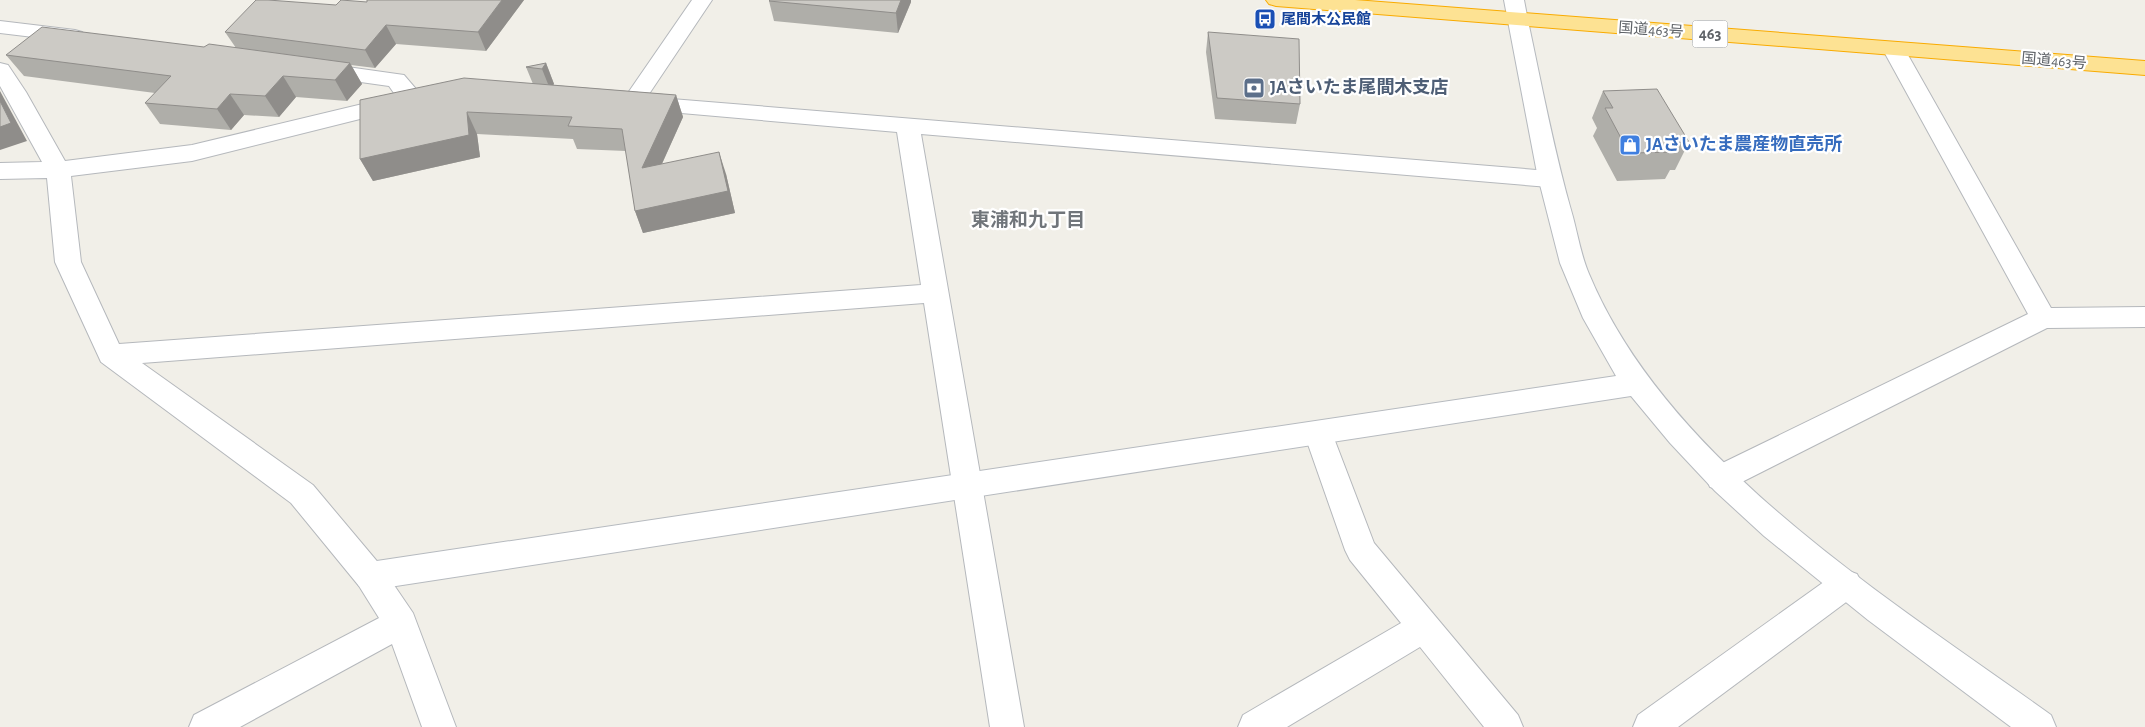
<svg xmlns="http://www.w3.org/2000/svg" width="2145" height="727" font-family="'Alegreya Sans','Noto Sans JP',sans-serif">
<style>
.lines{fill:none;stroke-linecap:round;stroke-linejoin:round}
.street-casing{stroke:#b5b8bc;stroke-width:2}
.secondary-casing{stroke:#b6babf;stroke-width:2}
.highway-casing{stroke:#f9ab00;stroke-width:2}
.street{fill:#fff;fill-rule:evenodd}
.secondary{fill:#fff;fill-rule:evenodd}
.highway{fill:#fde293;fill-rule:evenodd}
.wall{fill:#afaea9}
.shaded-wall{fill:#8f8d8a}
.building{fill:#cccac5;stroke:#8f8d8a}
.labels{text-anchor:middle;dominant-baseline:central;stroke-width:4.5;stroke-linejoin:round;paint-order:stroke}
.far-transit-label{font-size:15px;font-weight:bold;fill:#164399;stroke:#fff;text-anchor:start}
.far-street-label{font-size:15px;fill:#5f6368;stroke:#fff}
.shield{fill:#fff;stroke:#8f9295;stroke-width:1}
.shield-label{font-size:16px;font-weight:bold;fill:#5f6368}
.service-label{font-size:18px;font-weight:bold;fill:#4e5e75;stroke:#fff;text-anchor:start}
.shop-label{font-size:18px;font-weight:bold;fill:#366cbe;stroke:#fff;text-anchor:start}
.neighbourhood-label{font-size:19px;font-weight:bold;fill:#70757a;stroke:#fff}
</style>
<rect width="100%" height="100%" fill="#f1efe8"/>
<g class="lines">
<!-- street casing -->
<g class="street-casing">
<g id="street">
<polygon points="692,0 712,0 647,97 1549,171 1557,173 1561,179 1557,185 1549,187 921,134 1024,727 990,727 924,303 142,363 313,485 381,566 413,613 456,727 422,727 392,644 240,727 189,727 194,715 379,618 359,586 291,503 101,362 55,262 47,178 0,179 0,163 42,162 0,86 0,63 8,65 26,92 65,161 192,145 396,96 389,86 311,75 308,70 311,65 319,63 404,75 416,89 419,100 416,105 192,161 71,176 81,262 119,344 921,285 897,132 624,108 621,103"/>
<polygon points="1504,0 1524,0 1528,21 1525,25 1518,27 1511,25 1508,21"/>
<polygon points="0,21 75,30 82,32 86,36 82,40 75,42 0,33"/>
<polygon points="1893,42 1901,43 1904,48 2051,308 2145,307 2145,327 2047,328 1732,487 1721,490 1710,487 1706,478 1710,469 2028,314 1882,48 1885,43"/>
<polygon points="1318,421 1328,425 1332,433 1374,543 1518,715 1523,727 1484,727 1420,647 1287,727 1238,727 1243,715 1401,623 1350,560 1345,550 1304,433 1308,425"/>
<polygon points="1846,570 1857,574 1862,584 1857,594 1678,727 1633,727 1638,715 1835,574"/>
</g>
</g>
<!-- secondary casing -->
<g class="secondary-casing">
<path id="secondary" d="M1518,15l7,2 3,4c14,65 26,131 45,196 5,19 8,38 16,57 78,188 302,326 462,441l5,12h-45l-143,-107 -104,-84 -49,-45 -45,-48 -39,-47 -1261,194 -11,-4 -5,-10 5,-10 11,-4 1246,-186 -33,-58 -23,-55 -23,-90 -29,-152 3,-4z"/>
</g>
<!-- highway casing -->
<g class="highway-casing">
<polygon id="highway" points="1266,0 1355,0 2145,61 2145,75 1276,6 1269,4"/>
</g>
<!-- street -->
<use href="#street" class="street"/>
<!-- secondary -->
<use href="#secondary" class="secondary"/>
<!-- highway -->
<use href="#highway" class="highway"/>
</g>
<!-- wall -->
<g class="wall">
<polygon points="367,0 524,0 486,51 396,44 375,68 351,65 362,84 347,101 296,97 279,117 244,115 231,130 160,124 145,103 155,93 24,76 6,55 236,48 225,32 336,5 367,2"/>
<polygon points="770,0 911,0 911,2 898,33 774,21 769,1"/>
<polygon points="1208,32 1300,104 1296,124 1215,119 1206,52"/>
<polygon points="546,63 554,84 553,85 676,95 683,117 662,164 726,174 735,213 643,233 635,211 626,151 577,149 573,139 477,134 480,157 373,181 360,159 533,84 526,67"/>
<polygon points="1603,91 1689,142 1675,170 1670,170 1665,179 1617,181 1593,136 1597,128 1592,118"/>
</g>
<!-- shaded-wall -->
<g class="shaded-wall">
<polygon points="502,0 524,0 486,51 478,32"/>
<polygon points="901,0 911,0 911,2 898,33 896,13"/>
<polygon points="386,25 396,44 375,68 365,50"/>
<polygon points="350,63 362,84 347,101 335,80"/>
<polygon points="546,63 554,84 550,89 542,69"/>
<polygon points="283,76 296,97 279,117 265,96"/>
<polygon points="0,91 27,141 0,150"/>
<polygon points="230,94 244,115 231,130 217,109"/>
<polygon points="676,95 683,117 650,190 642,168"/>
<polygon points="467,112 477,134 480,157 373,181 360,159"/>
<polygon points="719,152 726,174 735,213 643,233 635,211"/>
</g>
<!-- building -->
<g class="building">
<polygon points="256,0 268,0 336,5 341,0 367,2 367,0 502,0 478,32 386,25 365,50 225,32"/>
<polygon points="770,0 901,0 896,13 769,1"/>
<polygon points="42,27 204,47 209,44 350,63 335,80 283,76 265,96 230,94 217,109 145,103 171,76 6,55"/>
<polygon points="1208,32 1299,39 1300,104 1217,98"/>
<polygon points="546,63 542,69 526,67"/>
<polygon points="464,78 676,95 642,168 719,152 728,191 635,211 622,129 568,126 572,117 467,112 469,135 360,159 360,100"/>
<polygon points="1657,89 1689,142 1674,143 1679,152 1629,153 1605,108 1613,108 1603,91"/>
<polygon points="0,101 11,123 0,127"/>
</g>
<!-- icons -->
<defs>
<g id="bus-square" transform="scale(1.125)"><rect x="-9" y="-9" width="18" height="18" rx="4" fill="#1a4fb4" stroke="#fff"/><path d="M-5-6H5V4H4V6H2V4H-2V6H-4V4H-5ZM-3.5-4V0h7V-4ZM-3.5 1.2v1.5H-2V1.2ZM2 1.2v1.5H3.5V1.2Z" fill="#fff"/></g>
<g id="bank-square" transform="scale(1.125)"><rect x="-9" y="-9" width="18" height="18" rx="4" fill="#5c6f8a" stroke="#fff"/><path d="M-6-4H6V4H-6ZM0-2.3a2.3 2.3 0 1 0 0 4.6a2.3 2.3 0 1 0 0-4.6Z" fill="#fff"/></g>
<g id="shop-square" transform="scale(1.125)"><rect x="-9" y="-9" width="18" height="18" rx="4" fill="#3f7fe0" stroke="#fff"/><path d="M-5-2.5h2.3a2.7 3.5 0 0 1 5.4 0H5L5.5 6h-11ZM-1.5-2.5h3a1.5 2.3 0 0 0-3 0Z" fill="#fff"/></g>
</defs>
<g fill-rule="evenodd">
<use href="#bus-square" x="1265" y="19"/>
<use href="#bank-square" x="1254" y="88"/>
<use href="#shop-square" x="1630" y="145"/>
</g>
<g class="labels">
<!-- far-transit labels -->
<g class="far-transit-label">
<text x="1281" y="19">尾間木公民館</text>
</g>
<!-- far-street labels -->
<g class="far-street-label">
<text transform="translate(1651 30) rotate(4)">国道463号</text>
<text transform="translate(2054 61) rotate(5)">国道463号</text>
</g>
<!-- shield labels -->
<rect class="shield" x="1692.5" y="20.5" width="35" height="27" rx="4"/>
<g class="shield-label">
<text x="1710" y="34">463</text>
</g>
<!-- service labels -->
<g class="service-label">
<text x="1270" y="88">JAさいたま尾間木支店</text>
</g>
<!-- shop labels -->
<g class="shop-label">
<text x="1646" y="145">JAさいたま農産物直売所</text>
</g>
<!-- neighbourhood labels -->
<g class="neighbourhood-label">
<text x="1028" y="220">東浦和九丁目</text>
</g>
</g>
</svg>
